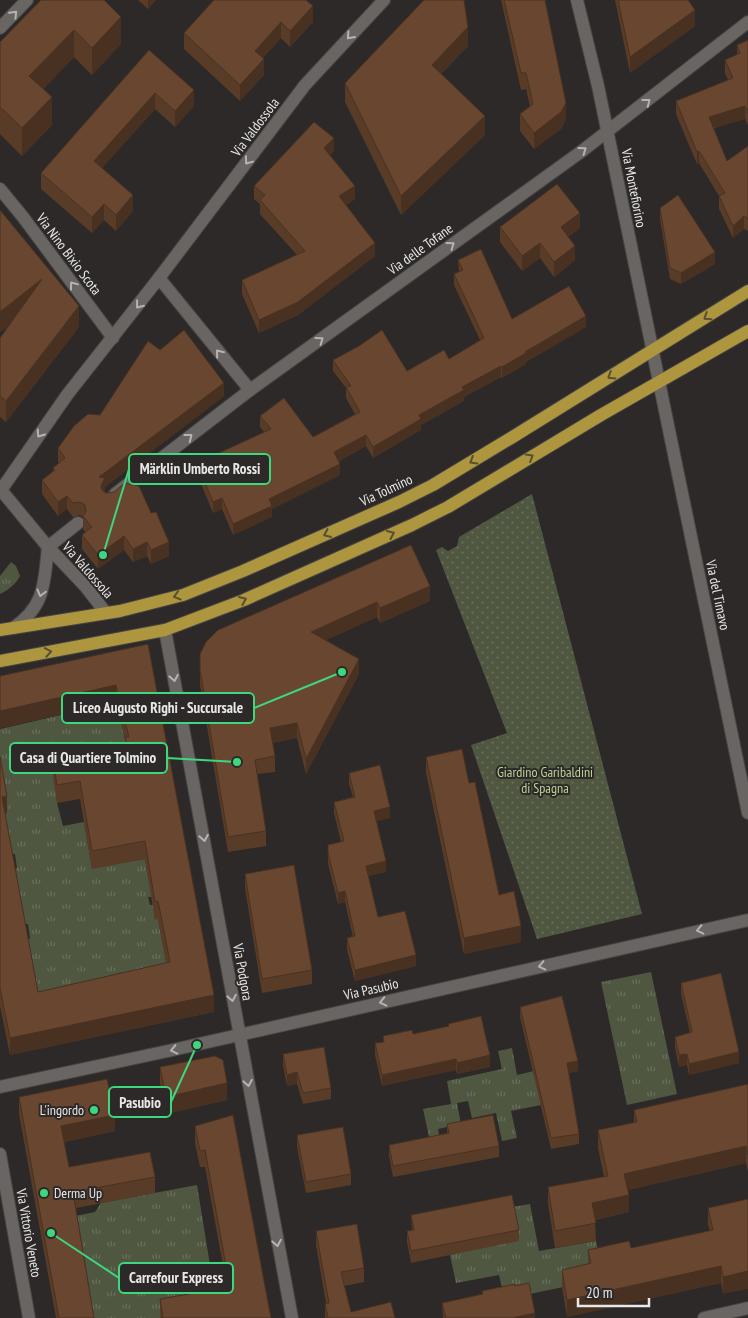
<svg xmlns="http://www.w3.org/2000/svg" width="748" height="1318" font-family="'PT Sans Narrow',sans-serif">
<style>
.grass{fill:url(#grass-tufts)}
.park{fill:url(#park-dots)}
.lines{fill:none;stroke-linecap:round;stroke-linejoin:round}
.street-casing{stroke:#474544;stroke-width:14}
.secondary-casing{stroke:#474544;stroke-width:14}
.primary-casing{stroke:#474544;stroke-width:14}
.street{stroke:#686563;stroke-width:12}
.secondary{stroke:#686563;stroke-width:12}
.primary{stroke:#ae963f;stroke-width:12}
.wall{fill:#593c28}
.shaded-wall{fill:#493121}
.building{fill:#68462f;stroke:#493121}
.oneway{stroke:#b6b4b2}
.oneway2{stroke:#5a4f30}
.poi-dot{fill:#3dd77e;stroke:#2c2928;stroke-width:2}
.labels{text-anchor:middle;dominant-baseline:central;stroke-width:4;stroke-linejoin:round;paint-order:stroke}
.street-label{font-size:14px;fill:#eae8e7;stroke:#2c2928}
.park-label{font-size:14px;fill:#bcd495;stroke:#2c2928}
.poi-label{font-size:14px;fill:#eae8e7;stroke:#2c2928;text-anchor:end}
.leader{fill:none;stroke:#3dd77e;stroke-width:2}
.callout-dot{fill:#3dd77e;stroke:#2c2928;stroke-width:2}
.callout{fill:#2c2928;stroke:#3dd77e;stroke-width:2}
.callout-label{font-size:15px;text-anchor:middle;font-weight:bold;fill:#eae8e7}
</style>
<defs>
<pattern id="grass-tufts" width="24" height="20" patternUnits="userSpaceOnUse" patternTransform="scale(1.25)"><rect width="24" height="20" fill="#4f5741"/><path d="M3 7l-1-3M5 7V3M7 7l1-3M15 17l-1-3M17 17v-4M19 17l1-3" fill="none" stroke="#686f5c"/></pattern>
<pattern id="park-dots" width="8" height="8" patternUnits="userSpaceOnUse" patternTransform="scale(1.25)"><rect width="8" height="8" fill="#4f5741"/><path d="M2 2h.1M6 6h.1" fill="none" stroke="#686f5c" stroke-width="1.8" stroke-linecap="round"/></pattern>
</defs>
<rect width="100%" height="100%" fill="#2c2928"/>
<!-- grass -->
<g class="grass">
<path d="M11,562l5,4 4,10c-4,8 -12,14 -20,18v-18z"/>
<polygon points="122,701 121,721 128,755 103,753 99,749 66,756 67,774 57,803 63,826 84,822 92,868 145,859 152,897 148,897 150,905 153,905 155,919 158,919 170,980 38,1010 25,940 30,939 28,924 22,925 12,870 17,868 15,854 9,854 0,775 0,729"/>
<polygon points="651,972 677,1094 627,1105 601,982"/>
<polygon points="512,1048 517,1075 534,1071 541,1105 511,1111 517,1138 502,1141 496,1113 472,1118 468,1101 457,1103 461,1124 438,1129 442,1149 432,1151 423,1109 451,1104 447,1081 502,1069 498,1051"/>
<polygon points="197,1185 216,1302 160,1316 160,1318 91,1318 75,1216 95,1212 101,1203"/>
<polygon points="530,1204 539,1251 596,1241 601,1264 568,1286 515,1297 504,1297 499,1275 456,1283 450,1255 453,1254 512,1207"/>
</g>
<!-- park -->
<polygon class="park" points="532,494 642,914 537,939 471,745 507,733 436,550 442,547 448,551 457,546 459,537"/>
<g class="lines">
<!-- street casing -->
<g class="street-casing">
<g id="street">
<polyline points="0,28 27,0"/>
<polyline points="0,189 23,217 113,338"/>
<polyline points="159,278 250,390"/>
<polyline points="115,494 250,390 582,151 748,22"/>
<polyline points="48,547 78,523"/>
<polyline points="106,613 85,586 48,547 1,490 67,395 159,278 305,85 384,0"/>
<path d="M13,628c33,-22 31,-46 35,-81"/>
<polyline points="165,630 292,1318"/>
<polyline points="704,1318 748,1308"/>
</g>
</g>
<!-- secondary casing -->
<g class="secondary-casing">
<g id="secondary">
<polyline points="577,0 598,86 748,813"/>
<polyline points="0,1087 168,1051 748,920"/>
<polyline points="0,1154 29,1318"/>
</g>
</g>
<!-- primary casing -->
<g class="primary-casing">
<g id="primary">
<polyline points="0,630 120,611 183,595 243,571 399,502 433,485 511,438 748,291"/>
<polyline points="0,661 165,630 244,600 412,525 448,507 601,415 748,331"/>
</g>
</g>
<!-- street -->
<use href="#street" class="street"/>
<!-- secondary -->
<use href="#secondary" class="secondary"/>
<!-- primary -->
<use href="#primary" class="primary"/>
</g>
<!-- wall -->
<g class="wall">
<polygon points="41,0 121,44 92,75 74,57 43,89 52,125 22,156 0,134 0,42"/>
<polygon points="138,0 156,0 148,9"/>
<polygon points="214,0 313,22 290,47 281,38 263,58 264,75 240,101 184,49 184,33"/>
<polygon points="501,0 545,0 566,119 561,129 534,149 520,131 520,114 530,106 526,89 521,90"/>
<polygon points="615,0 688,0 695,26 630,73"/>
<polygon points="748,40 748,126 745,119 713,128 727,161 748,146 748,231 744,229 733,238 719,209 719,196 699,163 697,164 676,114 676,101 728,80 725,73 725,60 737,55 737,45"/>
<polygon points="468,46 441,74 485,135 401,215 345,102 345,83"/>
<polygon points="149,50 194,106 175,127 155,109 102,168 133,211 116,231 104,220 92,233 41,189 41,173"/>
<polygon points="334,151 330,155 355,199 346,205 375,256 298,315 259,333 242,294 242,280 297,255 260,214 260,204 254,199 254,186"/>
<polygon points="660,208 715,264 681,284 670,279 660,219"/>
<polygon points="0,210 79,327 6,422 0,417 0,338 9,326 0,332"/>
<polygon points="500,227 580,228 568,237 575,260 554,277 540,258 522,271 500,242"/>
<polygon points="458,260 512,319 586,327 526,362 526,364 502,378 501,377 464,397 464,401 421,425 421,430 373,458 366,446 339,461 340,475 272,509 272,517 233,535 222,509 213,513 197,474 197,463 264,432 260,427 260,416 313,437 355,414 346,398 346,388 333,371 333,360 407,371 449,359 480,340 454,285 454,274 459,272"/>
<polygon points="224,396 105,487 105,492 169,556 151,564 147,556 133,562 124,550 98,569 82,549 82,535 85,532 83,529 83,517 80,515 73,517 67,509 58,516 42,494 42,480 53,472 53,468 59,463 58,462 58,448 100,415"/>
<polygon points="411,545 430,601 380,623 377,617 326,640 359,674 306,774 297,738 272,743 275,756 275,772 257,774 266,831 266,846 228,852 200,685 200,654"/>
<polygon points="148,644 214,1012 10,1055 0,1006 0,757 7,813 5,814 38,992 166,963 158,919 155,920 145,859 92,869 80,799 57,803 53,777 53,759 123,747 125,745 125,739 116,702 0,728 0,676"/>
<polygon points="426,757 469,783 499,895 521,942 464,954 426,773"/>
<polygon points="349,773 390,818 376,821 386,872 368,876 378,917 416,966 355,981 347,950 347,938 353,937 345,902 338,904 328,864 328,845 341,842 334,813 334,802 353,797 349,784"/>
<polygon points="245,874 312,970 312,984 262,993 245,888"/>
<polygon points="681,983 739,1063 689,1075 687,1065 679,1067 675,1048 675,1037 690,1033 681,994"/>
<polygon points="520,1007 578,1071 569,1073 579,1134 579,1144 551,1149 520,1017"/>
<polygon points="413,1034 490,1067 457,1074 456,1070 382,1086 375,1055 375,1043 383,1042 383,1036"/>
<polygon points="283,1054 331,1088 331,1099 303,1104 297,1084 287,1086 283,1065"/>
<polygon points="160,1067 227,1100 166,1114 160,1083"/>
<polygon points="748,1084 748,1172 746,1163 628,1190 629,1212 595,1220 596,1241 555,1248 548,1204 548,1187 604,1177 598,1148 598,1130 634,1123 634,1110"/>
<polygon points="19,1097 115,1131 64,1142 69,1167 155,1177 155,1193 76,1208 94,1318 56,1318 19,1114"/>
<polygon points="447,1124 499,1146 499,1157 393,1177 389,1156 389,1145 447,1134"/>
<polygon points="195,1126 271,1318 160,1318 160,1299 222,1288 222,1283 226,1282 205,1167 200,1167 195,1143"/>
<polygon points="297,1135 351,1174 351,1185 306,1193 297,1147"/>
<polygon points="748,1199 723,1294 721,1283 567,1317 562,1287 562,1270 588,1264 588,1250 631,1248 710,1231 708,1225 708,1208"/>
<polygon points="411,1215 519,1230 519,1241 411,1263 407,1242 407,1231 412,1230"/>
<polygon points="316,1231 364,1268 364,1282 344,1286 351,1312 395,1318 325,1318 325,1304 326,1303 316,1245"/>
<polygon points="515,1286 535,1318 443,1318 442,1303 482,1294 482,1291"/>
</g>
<!-- shaded-wall -->
<g class="shaded-wall">
<polygon points="148,0 156,0 148,9"/>
<polygon points="313,6 313,22 290,47 290,31"/>
<polygon points="695,10 695,26 630,73 630,57"/>
<polygon points="121,17 121,44 92,75 92,48"/>
<polygon points="281,22 281,38 255,67 255,51"/>
<polygon points="468,27 468,46 432,84 432,65"/>
<polygon points="74,30 74,57 29,104 29,76"/>
<polygon points="264,59 264,75 240,101 240,85"/>
<polygon points="194,90 194,106 175,127 175,111"/>
<polygon points="155,93 155,109 94,177 94,161"/>
<polygon points="52,97 52,125 22,156 22,128"/>
<polygon points="566,103 566,119 561,129 534,149 534,133"/>
<polygon points="745,106 745,119 709,130 709,117"/>
<polygon points="485,116 485,135 401,215 401,196"/>
<polygon points="334,138 334,151 324,161 324,148"/>
<polygon points="699,151 699,163 697,164 697,152"/>
<polygon points="355,186 355,199 339,210 339,196"/>
<polygon points="133,195 133,211 116,231 116,215"/>
<polygon points="104,204 104,220 92,233 92,217"/>
<polygon points="580,213 580,228 561,242 561,227"/>
<polygon points="744,216 744,229 733,238 733,226"/>
<polygon points="375,243 375,256 298,315 259,333 259,320"/>
<polygon points="540,243 540,258 522,271 522,256"/>
<polygon points="575,246 575,260 554,277 554,262"/>
<polygon points="715,252 715,264 681,284 681,273"/>
<polygon points="42,279 42,300 0,332 0,312"/>
<polygon points="79,306 79,327 6,422 6,401"/>
<polygon points="586,316 586,327 526,362 526,364 502,378 502,367 525,352"/>
<polygon points="501,366 501,377 464,397 464,401 421,425 421,430 373,458 373,447 419,415 462,387"/>
<polygon points="224,383 224,396 105,487 105,492 101,500 99,477"/>
<polygon points="366,435 366,446 334,463 334,452"/>
<polygon points="340,464 340,475 272,509 272,517 233,535 233,524 269,499"/>
<polygon points="67,496 67,509 58,516 58,502"/>
<polygon points="222,498 222,509 213,513 213,502"/>
<polygon points="124,536 124,550 98,569 98,555"/>
<polygon points="147,542 147,556 133,562 133,549"/>
<polygon points="169,542 169,556 151,564 151,550"/>
<polygon points="430,586 430,601 380,623 380,608"/>
<polygon points="377,602 377,617 311,647 311,632"/>
<polygon points="359,659 359,674 306,774 306,759"/>
<polygon points="116,685 116,702 0,728 0,711"/>
<polygon points="297,723 297,738 270,743 270,728"/>
<polygon points="7,796 7,813 2,815 2,797"/>
<polygon points="390,807 390,818 374,822 374,811"/>
<polygon points="386,861 386,872 366,877 366,866"/>
<polygon points="345,891 345,902 338,904 338,893"/>
<polygon points="521,926 521,942 464,954 464,938"/>
<polygon points="416,955 416,966 355,981 355,970"/>
<polygon points="214,995 214,1012 10,1055 10,1038"/>
<polygon points="739,1052 739,1063 689,1075 689,1064"/>
<polygon points="687,1054 687,1065 679,1067 679,1055"/>
<polygon points="490,1055 490,1067 457,1074 457,1063"/>
<polygon points="456,1059 456,1070 382,1086 382,1075"/>
<polygon points="578,1061 578,1071 567,1073 567,1063"/>
<polygon points="297,1072 297,1084 287,1086 287,1075"/>
<polygon points="227,1083 227,1100 166,1114 166,1097"/>
<polygon points="115,1115 115,1131 61,1143 61,1126"/>
<polygon points="746,1146 746,1163 624,1191 624,1174"/>
<polygon points="629,1195 629,1212 592,1220 592,1203"/>
<polygon points="721,1266 721,1283 567,1317 567,1300"/>
<polygon points="748,1271 748,1289 723,1294 723,1277"/>
<polygon points="535,1313 535,1318 512,1318"/>
</g>
<!-- building -->
<g class="building">
<polygon points="41,0 104,0 121,17 92,48 74,30 29,76 52,97 22,128 0,107 0,42"/>
<polygon points="214,0 306,0 313,6 290,31 281,22 255,51 264,59 240,85 184,33"/>
<polygon points="424,0 464,0 468,27 432,65 485,116 401,196 345,83"/>
<polygon points="504,0 545,0 566,103 561,112 534,133 520,114 533,104 526,73 521,73"/>
<polygon points="618,0 688,0 695,10 630,57"/>
<polygon points="748,40 748,113 745,106 709,117 727,161 748,146 748,219 744,216 733,226 719,196 725,193 699,151 697,152 676,101 733,78 725,60 740,53 737,45"/>
<polygon points="149,50 194,90 175,111 155,93 94,161 133,195 116,215 104,204 92,217 41,173"/>
<polygon points="314,122 334,138 324,148 355,186 339,196 375,243 298,302 259,320 242,280 305,251 260,200 265,195 254,186"/>
<polygon points="557,184 580,213 561,227 575,246 554,262 540,243 522,256 500,227"/>
<polygon points="678,195 715,252 681,273 670,268 660,208"/>
<polygon points="0,210 79,306 6,401 0,396 0,338 42,279 0,312"/>
<polygon points="481,249 512,319 569,286 586,316 525,352 526,353 502,367 501,366 462,387 464,390 419,415 421,419 373,447 366,435 334,452 340,464 269,499 272,506 233,524 222,498 213,502 197,463 271,429 260,416 284,398 313,437 360,412 346,387 351,386 333,360 359,346 382,330 407,371 444,350 449,359 484,338 454,274 463,270 458,260"/>
<polygon points="184,330 224,383 99,477 105,478 101,486 102,490 106,493 114,492 125,483 139,486 151,513 156,512 169,542 151,550 147,542 133,549 124,536 98,555 82,535 92,527 83,516 86,512 85,505 80,502 73,503 67,496 58,502 42,480 55,470 53,468 65,458 58,448 74,426 88,414 100,415 148,341 160,350"/>
<polygon points="411,545 430,586 380,608 377,602 311,632 359,659 306,759 297,723 270,728 275,756 255,760 266,831 228,837 200,670 200,654 206,642 218,630"/>
<polygon points="148,644 214,995 10,1038 0,988 0,757 7,796 2,797 38,992 170,962 158,901 155,902 145,841 92,851 80,781 57,785 53,759 123,747 123,745 127,745 125,737 129,737 116,685 0,711 0,676"/>
<polygon points="462,749 469,783 475,782 499,895 514,891 521,926 464,938 426,757"/>
<polygon points="380,765 390,807 374,811 386,861 366,866 378,917 405,911 416,955 355,970 347,938 355,936 345,891 338,893 328,853 328,845 344,841 334,802 355,797 349,773"/>
<polygon points="294,865 312,970 262,979 245,874"/>
<polygon points="721,973 739,1052 689,1064 687,1054 679,1055 675,1037 692,1032 681,983"/>
<polygon points="562,996 578,1061 567,1063 579,1134 551,1138 520,1007"/>
<polygon points="481,1016 490,1055 457,1063 456,1059 382,1075 375,1043 384,1042 383,1036 412,1030 413,1034 449,1026 448,1024"/>
<polygon points="324,1047 331,1088 303,1093 297,1072 287,1075 283,1054"/>
<polygon points="215,1056 223,1060 227,1083 166,1097 160,1067"/>
<polygon points="107,1079 115,1115 61,1126 69,1167 150,1152 155,1177 73,1192 94,1318 59,1318 19,1097"/>
<polygon points="748,1084 748,1155 746,1146 624,1174 629,1195 592,1203 596,1223 555,1231 548,1187 608,1176 598,1130 637,1122 634,1110"/>
<polygon points="233,1115 271,1318 161,1318 163,1318 160,1299 223,1288 222,1283 229,1282 205,1150 200,1151 195,1126"/>
<polygon points="493,1115 499,1146 393,1166 389,1145 449,1133 447,1124"/>
<polygon points="343,1127 351,1174 306,1182 297,1135"/>
<polygon points="512,1195 519,1230 411,1251 407,1231 414,1230 411,1215"/>
<polygon points="748,1199 748,1271 723,1277 721,1266 567,1300 562,1270 591,1263 588,1250 629,1241 631,1248 713,1230 708,1208"/>
<polygon points="357,1224 364,1268 341,1272 351,1312 391,1302 395,1318 328,1318 325,1304 329,1303 316,1231"/>
<polygon points="529,1283 535,1313 512,1318 446,1318 442,1303 483,1294 482,1291 515,1284 515,1286"/>
</g>
<!-- one-way arrows -->
<defs><path id="oneway-chevron" d="M-2-3.5L2.5 0L-2 3.5" fill="none" stroke-width="1.6" stroke-linecap="round" stroke-linejoin="round" transform="scale(1.25)"/></defs>
<g class="oneway">
<use href="#oneway-chevron" transform="translate(14 14) rotate(-46)"/>
<use href="#oneway-chevron" transform="translate(350 36) rotate(132)"/>
<use href="#oneway-chevron" transform="translate(647 102) rotate(-38)"/>
<use href="#oneway-chevron" transform="translate(583 150) rotate(-36)"/>
<use href="#oneway-chevron" transform="translate(248 161) rotate(127)"/>
<use href="#oneway-chevron" transform="translate(451 245) rotate(-36)"/>
<use href="#oneway-chevron" transform="translate(73 285) rotate(-127)"/>
<use href="#oneway-chevron" transform="translate(139 305) rotate(128)"/>
<use href="#oneway-chevron" transform="translate(320 340) rotate(-36)"/>
<use href="#oneway-chevron" transform="translate(219 353) rotate(-129)"/>
<use href="#oneway-chevron" transform="translate(40 434) rotate(125)"/>
<use href="#oneway-chevron" transform="translate(189 437) rotate(-38)"/>
<use href="#oneway-chevron" transform="translate(41 593) rotate(105)"/>
<use href="#oneway-chevron" transform="translate(174 678) rotate(80)"/>
<use href="#oneway-chevron" transform="translate(204 838) rotate(80)"/>
<use href="#oneway-chevron" transform="translate(700 930) rotate(167)"/>
<use href="#oneway-chevron" transform="translate(542 966) rotate(167)"/>
<use href="#oneway-chevron" transform="translate(232 998) rotate(80)"/>
<use href="#oneway-chevron" transform="translate(383 1002) rotate(167)"/>
<use href="#oneway-chevron" transform="translate(174 1050) rotate(167)"/>
<use href="#oneway-chevron" transform="translate(248 1083) rotate(80)"/>
<use href="#oneway-chevron" transform="translate(277 1243) rotate(79)"/>
</g>
<g class="oneway2">
<use href="#oneway-chevron" transform="translate(707 317) rotate(147)"/>
<use href="#oneway-chevron" transform="translate(611 376) rotate(148)"/>
<use href="#oneway-chevron" transform="translate(530 457) rotate(-31)"/>
<use href="#oneway-chevron" transform="translate(473 461) rotate(149)"/>
<use href="#oneway-chevron" transform="translate(327 534) rotate(156)"/>
<use href="#oneway-chevron" transform="translate(391 534) rotate(-24)"/>
<use href="#oneway-chevron" transform="translate(177 596) rotate(163)"/>
<use href="#oneway-chevron" transform="translate(243 600) rotate(-23)"/>
<use href="#oneway-chevron" transform="translate(48 652) rotate(-10)"/>
</g>
<!-- markers -->
<g class="poi-dot">
<circle cx="94" cy="1110" r="5"/>
<circle cx="44" cy="1193" r="5"/>
</g>
<g class="labels">
<!-- street labels -->
<g class="street-label">
<text transform="translate(255 127) rotate(-53)">Via Valdossola</text>
<text transform="translate(634 188) rotate(79)">Via Montefiorino</text>
<text transform="translate(420 249) rotate(-36)">Via delle Tofane</text>
<text transform="translate(69 254) rotate(53)">Via Nino Bixio Scota</text>
<text transform="translate(386 490) rotate(-25)">Via Tolmino</text>
<text transform="translate(88 570) rotate(49)">Via Valdossola</text>
<text transform="translate(718 595) rotate(78)">Via del Timavo</text>
<text transform="translate(243 972) rotate(80)">Via Podgora</text>
<text transform="translate(371 989) rotate(-13)">Via Pasubio</text>
<text transform="translate(29 1233) rotate(80)">Via Vittorio Veneto</text>
</g>
<!-- park labels -->
<g class="park-label">
<text x="545" y="772">Giardino Garibaldini<tspan x="545" dy="16">di Spagna</tspan></text>
</g>
<!-- poi labels -->
<g class="poi-label">
<text x="84" y="1110">L'ingordo</text>
<text x="54" y="1193" text-anchor="start">Derma Up</text>
</g>
</g>
<!-- callouts -->
<path class="leader" d="M103 555L129 469M342 672L254 708M237 762L167 758M197 1045L171 1102M51 1233L119 1278"/>
<g class="callout-dot">
<circle cx="103" cy="555" r="5"/>
<circle cx="342" cy="672" r="5"/>
<circle cx="237" cy="762" r="5"/>
<circle cx="197" cy="1045" r="5"/>
<circle cx="51" cy="1233" r="5"/>
</g>
<g class="callout">
<rect x="129" y="454" width="141" height="30" rx="5"/>
<rect x="62" y="693" width="192" height="30" rx="5"/>
<rect x="10" y="743" width="157" height="30" rx="5"/>
<rect x="109" y="1087" width="62" height="30" rx="5"/>
<rect x="119" y="1263" width="114" height="30" rx="5"/>
</g>
<g class="callout-label">
<text x="200" y="474">Märklin Umberto Rossi</text>
<text x="158" y="713">Liceo Augusto Righi - Succursale</text>
<text x="88" y="763">Casa di Quartiere Tolmino</text>
<text x="140" y="1108">Pasubio</text>
<text x="176" y="1283">Carrefour Express</text>
</g>
<!-- scale -->
<path d="M578 1298v8h71v-8" fill="none" stroke="#eae8e7" stroke-width="2.5"/>
<text x="586" y="1298" font-size="15" fill="#eae8e7" stroke="#2c2928" stroke-width="4" paint-order="stroke">20 m</text>
</svg>
